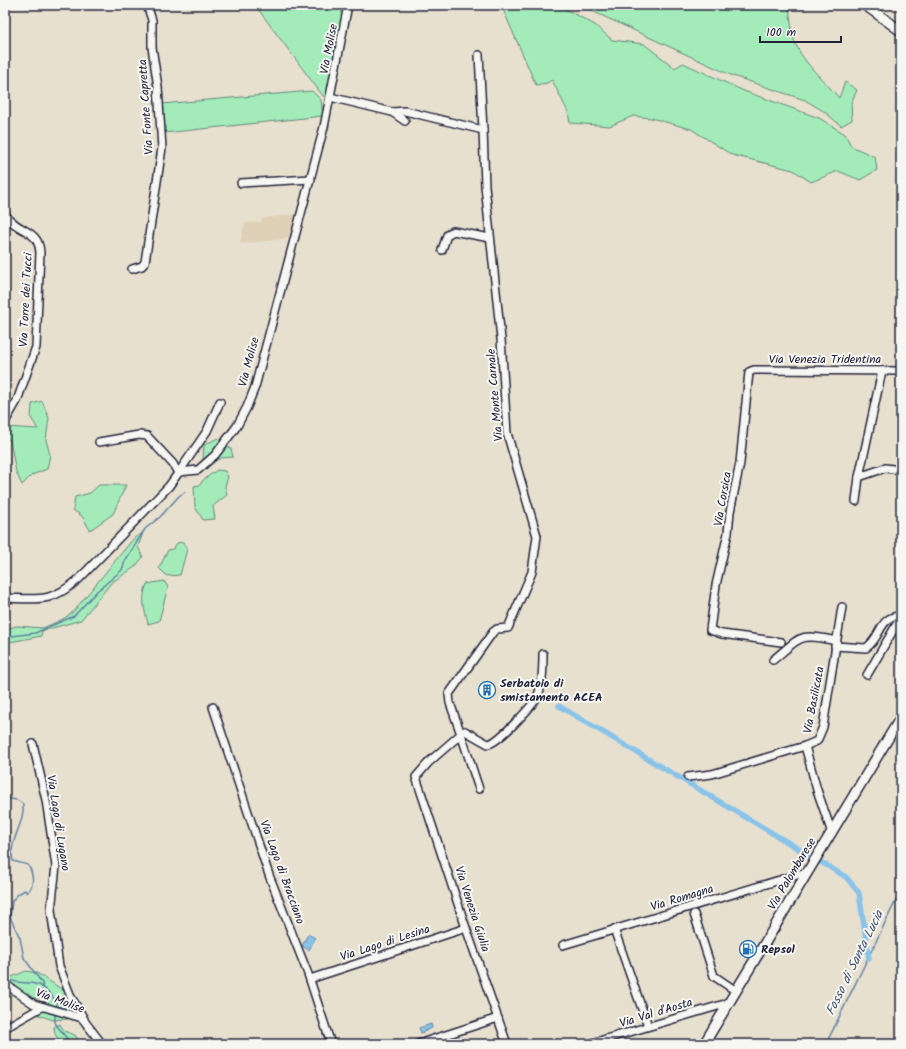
<svg xmlns="http://www.w3.org/2000/svg" width="906" height="1049" font-family="Kalam,sans-serif">
<style>
.built{fill:#dfd1b7}
.green{fill:#a3ecba;stroke:#62877a}
.water{fill:#8ac3e9;stroke:#6083a3}
.lines{fill:none;stroke-linecap:round;stroke-linejoin:round}
.stream{stroke:#6083a3;stroke-width:1.5}
.canal{stroke:#8ac3e9;stroke-width:5.5}
.street-casing{stroke:#22223b;stroke-width:10}
.secondary-casing{stroke:#22223b;stroke-width:12}
.street{stroke:#f6f6f2;stroke-width:7}
.secondary{stroke:#f6f6f2;stroke-width:9}
.labels{text-anchor:middle;dominant-baseline:central;stroke-width:4;stroke-linejoin:round;paint-order:stroke}
.street-label{font-size:12px;fill:#22223b;stroke:#f6f6f2}
.poi-label{font-size:12px;font-weight:bold;fill:#22223b;stroke:#f6f6f2;text-anchor:start}
.water-label{font-size:13px;font-style:italic;fill:#41526f;stroke:#f6f6f2}
</style>
<rect width="100%" height="100%" fill="#e8e0cf"/>
<filter id="ink" filterUnits="userSpaceOnUse"><feTurbulence type="fractalNoise" baseFrequency=".025" numOctaves="2"/><feDisplacementMap in="SourceGraphic" scale="8" xChannelSelector="R" yChannelSelector="G"/><feConvolveMatrix kernelMatrix="1 2 1 2 8 2 1 2 1" color-interpolation-filters="sRGB"/></filter>
<g filter="url(#ink)">
<!-- built -->
<polygon class="built" points="297,214 290,238 242,244 240,242 245,223 260,222 264,218"/>
<!-- green -->
<g class="green">
<polygon points="255,5 345,5 327,97 323,96"/>
<polygon points="501,5 558,5 595,25 612,40 644,44 675,68 683,63 744,91 819,118 845,134 851,146 875,157 877,170 860,180 838,171 811,182 793,170 732,155 691,129 651,118 633,116 610,126 570,123 568,112 552,80 547,83 536,85"/>
<path d="M579,5h205l5,2c2,12 2,30 8,40 10,20 28,34 42,51l6,-16 12,8 -6,13 1,17 -11,6 -16,-14 -20,-12 -72,-24z"/>
<polygon points="312,91 321,100 323,116 164,133 161,104"/>
<polygon points="42,401 49,418 46,440 50,455 47,469 32,475 22,485 16,472 10,440 5,437 5,427 38,429 31,418 32,404"/>
<polygon points="218,438 231,449 233,457 221,458 213,462 203,460 204,445"/>
<polygon points="217,470 225,471 228,477 225,486 227,495 213,506 215,519 203,520 195,507 194,486 200,485 203,480"/>
<polygon points="99,485 126,485 113,514 90,530 82,516 73,510 75,497 90,493"/>
<polygon points="143,533 138,547 143,557 135,567 111,583 81,620 42,631 41,636 5,643 5,629 17,626 43,628 63,619 73,612 134,538"/>
<polygon points="183,542 187,549 180,575 167,576 159,568 168,550 173,549 177,543"/>
<path d="M164,581l4,6 -9,34 -11,3c-4,-15 -7,-26 -1,-40z"/>
<path d="M26,971l11,2 26,17 12,20 -7,9 -15,1 -17,-6 1,-11 10,-2 1,-5c-6,1 -14,3 -20,2 -11,-3 -23,-12 -23,-25l7,4z"/>
<polygon points="60,1024 64,1031 75,1035 81,1044 61,1044 55,1034 54,1027"/>
</g>
<!-- water -->
<g class="water">
<polygon points="308,934 315,938 309,950 302,946"/>
<polygon points="431,1024 432,1028 421,1033 419,1028"/>
</g>
<g class="lines">
<!-- stream -->
<g class="stream">
<polyline points="5,637 35,633 74,616 97,591 122,570 125,561 145,529 160,517 179,496 185,492"/>
<path d="M5,798l12,2 6,4c2,21 -15,36 -10,57l15,4c6,10 7,19 -1,28l-2,-3 -7,4 -6,7 -2,16 10,21 4,20 18,25 1,5"/>
<path d="M5,978c13,7 22,3 34,7 7,3 13,11 18,17l-1,6"/>
<polyline points="55,1012 55,1023 71,1044"/>
<polyline points="826,1044 901,890"/>
</g>
<!-- canal -->
<polyline class="canal" points="559,706 846,877 859,893 869,958"/>
<!-- street casing -->
<g class="street-casing">
<g id="street">
<polyline points="479,55 483,130"/>
<polyline points="330,97 392,112 405,111 483,130 485,186 501,339 507,433 537,536 532,572 508,628 497,629 493,632 449,694 450,703 461,734 429,762 416,777 466,928 507,1044"/>
<polyline points="392,112 405,121"/>
<polyline points="241,183 311,179"/>
<path d="M5,214c12,19 34,14 35,39l-4,94 -19,54 -12,21"/>
<polyline points="442,250 447,235 453,231 490,238"/>
<polyline points="132,269 142,266 145,262 162,148 158,87 152,47 152,20 147,5"/>
<polyline points="99,442 139,435 147,436 173,464 178,473"/>
<polyline points="179,472 207,431 220,402"/>
<polyline points="859,477 885,468 901,470"/>
<polyline points="856,501 859,477 882,371"/>
<path d="M5,598c35,1 46,5 74,-19l90,-93 10,-14 19,-2 17,-15 22,-29 10,-19 8,-20 69,-260 24,-122"/>
<polyline points="781,642 722,634 710,630 716,585 728,533 730,512 740,463 749,372 754,370 901,371"/>
<path d="M835,646l31,2c16,-10 12,-32 35,-32"/>
<path d="M773,660c28,-23 26,-28 63,-19"/>
<polyline points="867,675 901,617"/>
<polyline points="213,707 269,875 308,974 331,1044"/>
<path d="M465,731l23,13c10,-1 46,-39 50,-49 5,-12 5,-28 5,-41"/>
<polyline points="461,734 479,789"/>
<polyline points="33,744 46,800 56,866 51,910 59,966 71,997 84,1019"/>
<polyline points="688,777 712,774 805,746"/>
<polyline points="832,833 817,790 805,746 817,741 823,727 842,607"/>
<polyline points="694,914 714,976 736,991"/>
<polyline points="614,929 648,1026"/>
<polyline points="563,945 803,873 806,875"/>
<polyline points="310,979 466,928"/>
<polyline points="5,984 34,1004 82,1018 102,1044"/>
<polyline points="5,1028 42,1007"/>
<polyline points="418,1044 498,1018"/>
<polyline points="589,1044 728,1003"/>
</g>
</g>
<!-- secondary casing -->
<g class="secondary-casing">
<g id="secondary">
<polyline points="865,5 901,31"/>
<polyline points="704,1044 901,717"/>
</g>
</g>
<!-- street -->
<use href="#street" class="street"/>
<!-- secondary -->
<use href="#secondary" class="secondary"/>
</g>
</g>
<!-- icons -->
<defs>
<g id="building-ring" transform="scale(0.9)"><circle r="9.5" fill="#f6f6f2" stroke="#1f6fb2" stroke-width="1.5"/><path d="M-4-6H4V6H1V3H-1V6H-4ZM-2.5-4.3h1.7v1.8h-1.7ZM.8-4.3h1.7v1.8H.8ZM-2.5-1h1.7V.8h-1.7ZM.8-1h1.7V.8H.8Z" fill="#1f6fb2"/></g>
<g id="fuel-ring" transform="scale(0.9)"><circle r="9.5" fill="#f6f6f2" stroke="#1f6fb2" stroke-width="1.5"/><path d="M-5.5-6h7V0h2V4h1.3V-2.5L3-4.5l.8-.8L6-3V5H2.5V1h-1V6h-7ZM-4.2-4.7v3.2H.2V-4.7Z" fill="#1f6fb2"/></g>
</defs>
<g fill-rule="evenodd">
<use href="#building-ring" x="487" y="690"/>
<use href="#fuel-ring" x="748" y="949"/>
</g>
<g class="labels">
<!-- street labels -->
<g class="street-label">
<text transform="translate(329 49) rotate(-79)">Via Molise</text>
<text transform="translate(146 107) rotate(-94)">Via Fonte Capretta</text>
<text transform="translate(26 300) rotate(-87)">Via Torre dei Tucci</text>
<text x="825" y="359">Via Venezia Tridentina</text>
<text transform="translate(249 362) rotate(-75)">Via Molise</text>
<text transform="translate(495 395) rotate(-95)">Via Monte Carnale</text>
<text transform="translate(723 499) rotate(-80)">Via Corsica</text>
<text transform="translate(814 700) rotate(-79)">Via Basilicata</text>
<text transform="translate(58 823) rotate(81)">Via Lago di Lugano</text>
<text transform="translate(282 872) rotate(70)">Via Lago di Bracciano</text>
<text transform="translate(792 874) rotate(-59)">Via Palombarese</text>
<text transform="translate(682 898) rotate(-17)">Via Romagna</text>
<text transform="translate(472 909) rotate(72)">Via Venezia Giulia</text>
<text transform="translate(385 943) rotate(-18)">Via Lago di Lesina</text>
<text transform="translate(60 1001) rotate(20)">Via Molise</text>
<text transform="translate(656 1013) rotate(-17)">Via Val d'Aosta</text>
</g>
<!-- poi labels -->
<g class="poi-label">
<text x="500" y="683">Serbatoio di<tspan x="500" dy="14">smistamento ACEA</tspan></text>
<text x="761" y="949">Repsol</text>
</g>
<!-- water labels -->
<g class="water-label">
<text transform="translate(855 963) rotate(-64)">Fosso di Santa Lucia</text>
</g>
</g>
<!-- margin -->
<rect width="906" height="1049" fill="none" stroke="#f6f6f2" stroke-width="20"/>
<rect x="10" y="10" width="886" height="1029" fill="none" stroke="#22223b" stroke-width="1.5" filter="url(#ink)"/>
<!-- scale -->
<path d="M760 36v6h81v-6" fill="none" stroke="#22223b" stroke-width="2"/>
<text x="766" y="36" font-size="12" fill="#22223b" stroke="#f6f6f2" stroke-width="3" paint-order="stroke">100 m</text>
</svg>
